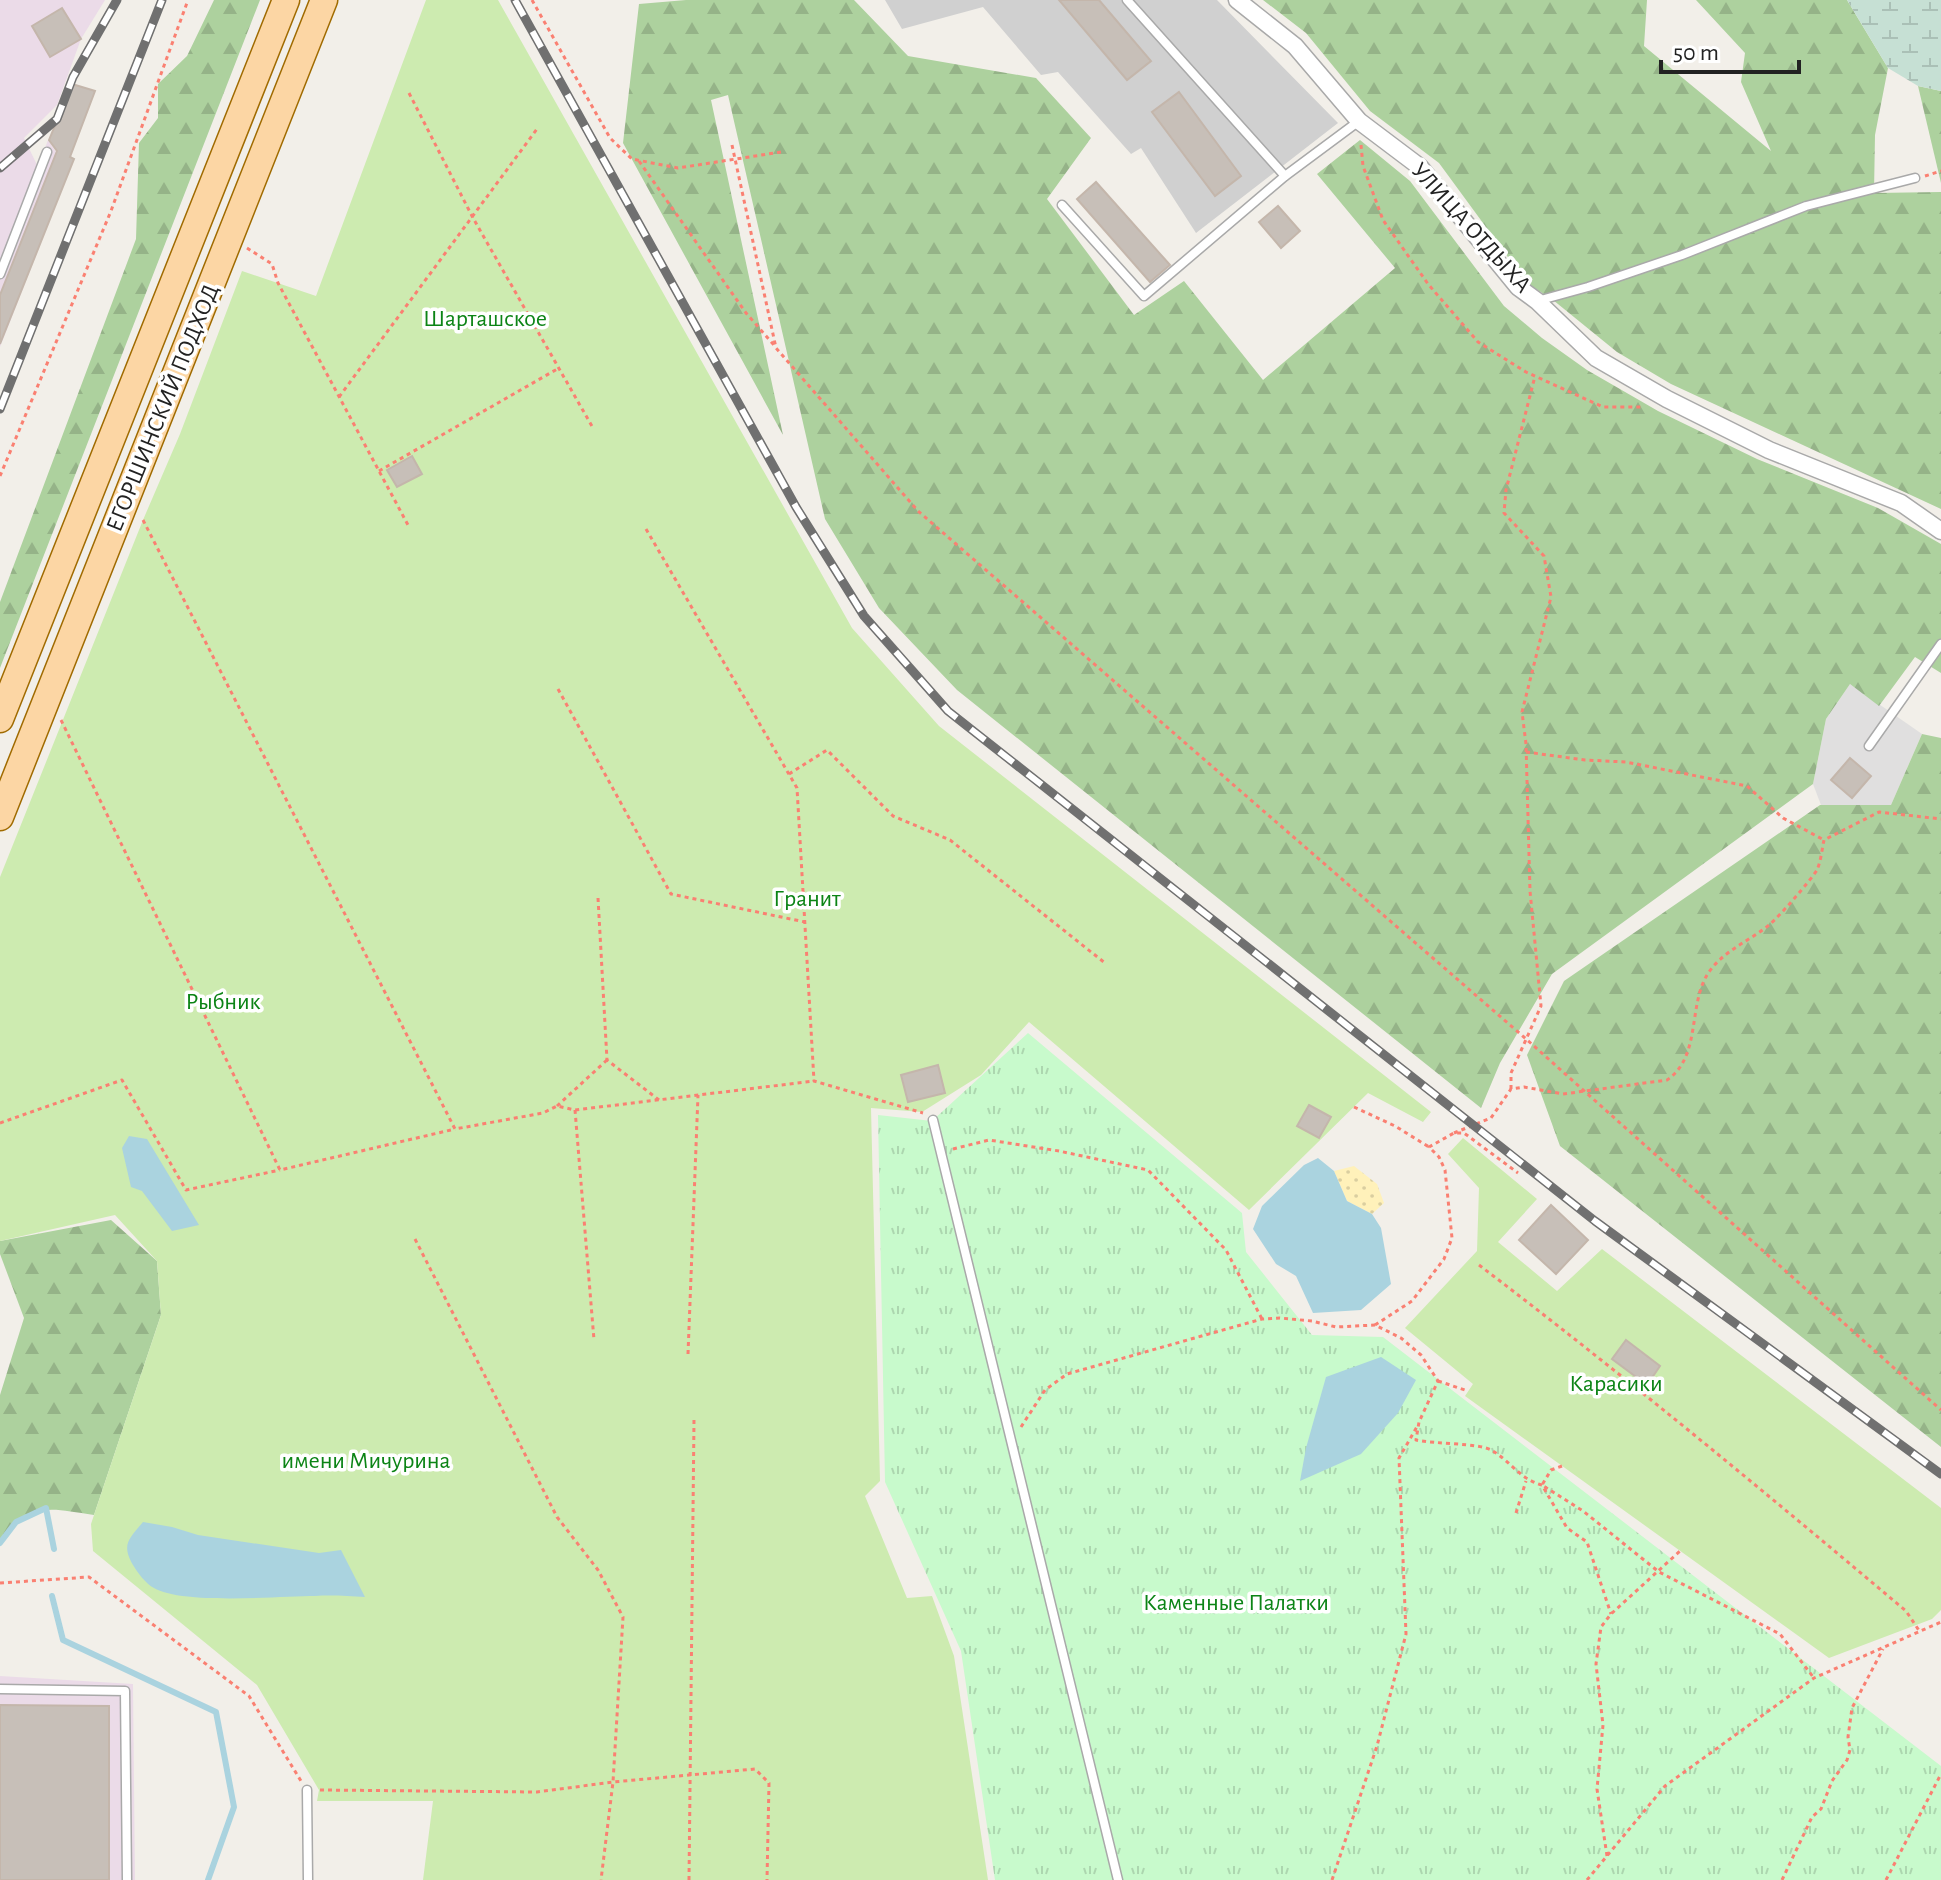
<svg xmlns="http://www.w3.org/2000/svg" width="1941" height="1880" font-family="'Alegreya Sans',sans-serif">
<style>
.residential{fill:#e0dfdf}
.industrial{fill:#ebdbe8}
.religious{fill:#d0d0d0}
.forest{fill:url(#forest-firs)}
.wetland{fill:url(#wetland-marsh)}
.sand{fill:url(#sand-dots)}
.park{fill:url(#park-tufts)}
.garden{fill:#cdebb0}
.water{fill:#aad3df}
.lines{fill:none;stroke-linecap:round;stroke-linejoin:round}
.stream{stroke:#aad3df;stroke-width:6}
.building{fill:#c7bfb8;stroke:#c4b6ab;stroke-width:2}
.service-casing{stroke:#a9a9a9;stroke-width:11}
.minor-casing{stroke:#a9a9a9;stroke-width:19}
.primary-casing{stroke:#a06b00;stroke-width:29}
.path{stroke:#fa8072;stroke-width:3;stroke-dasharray:4 4;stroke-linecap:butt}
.service{stroke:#fff;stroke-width:8}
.minor{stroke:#fff;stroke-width:16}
.primary{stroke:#fcd6a4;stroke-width:26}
.rail-casing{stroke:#707070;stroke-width:9}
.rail{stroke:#fff;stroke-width:6;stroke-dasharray:18;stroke-linecap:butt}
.labels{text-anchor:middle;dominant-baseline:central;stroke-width:7;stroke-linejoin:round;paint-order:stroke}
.street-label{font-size:24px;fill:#222;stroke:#fff}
.park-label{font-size:24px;fill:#0c8416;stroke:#fff}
</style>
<defs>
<pattern id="forest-firs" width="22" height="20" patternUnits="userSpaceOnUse" patternTransform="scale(2)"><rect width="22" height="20" fill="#add19e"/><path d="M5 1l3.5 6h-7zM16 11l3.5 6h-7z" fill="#95b388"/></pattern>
<pattern id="wetland-marsh" width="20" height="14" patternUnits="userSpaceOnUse" patternTransform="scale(2)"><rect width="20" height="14" fill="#c6e0d4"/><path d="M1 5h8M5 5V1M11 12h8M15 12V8" fill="none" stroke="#aac0b6"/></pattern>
<pattern id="sand-dots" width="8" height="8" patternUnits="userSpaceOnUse" patternTransform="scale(2)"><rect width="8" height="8" fill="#fff1ba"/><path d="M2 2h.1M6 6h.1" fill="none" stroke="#dacea0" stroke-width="1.8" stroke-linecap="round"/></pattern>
<pattern id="park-tufts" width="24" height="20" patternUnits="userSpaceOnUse" patternTransform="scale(2)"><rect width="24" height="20" fill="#c8facc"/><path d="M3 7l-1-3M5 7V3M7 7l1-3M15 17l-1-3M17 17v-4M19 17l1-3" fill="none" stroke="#acd6af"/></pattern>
</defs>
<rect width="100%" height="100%" fill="#f2efe9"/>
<!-- residential -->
<polygon class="residential" points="1850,684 1922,734 1891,805 1821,805 1813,784 1826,719"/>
<!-- industrial -->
<g class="industrial">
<polygon points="0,0 105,0 81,39 57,105 24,138 38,167 48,140 56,152 74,159 0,347"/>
<polygon points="0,1676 133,1684 135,1880 0,1880"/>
</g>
<!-- religious -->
<polygon class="religious" points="885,0 1217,0 1338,123 1196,233 1141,148 1131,154 1058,72 1041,75 983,7 902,29"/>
<!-- forest -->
<g class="forest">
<polygon points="214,0 260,0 0,668 0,602 136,239 139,143 158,118 158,84 187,56"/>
<polygon points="686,0 854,0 908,56 1036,78 1091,138 1047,199 1134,315 1184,281 1263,380 1395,268 1317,174 1360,140 1410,181 1504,306 1542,338 1587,370 1658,411 1757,459 1878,508 1941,544 1941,673 1915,657 1879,706 1850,684 1826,719 1813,784 1552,974 1500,1063 1481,1108 957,690 879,608 825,519 728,95 711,100 783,435 623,143 639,4"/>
<polygon points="1263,0 1647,0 1644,46 1771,151 1741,82 1745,53 1696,0 1847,0 1888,68 1875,135 1874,193 1941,192 1941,509 1671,384 1617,352 1553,300 1527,283 1439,163 1370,111 1306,33"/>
<polygon points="1918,86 1941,91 1941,183"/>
<polygon points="1922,734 1941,738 1941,1447 1560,1146 1527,1055 1564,981 1820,805 1891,805"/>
<path d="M111,1220l46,41 4,54 -67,200c-47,-7 -62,-14 -94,28v-148l24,-77 -24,-64v-13z"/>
</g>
<!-- wetland -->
<polygon class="wetland" points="1847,0 1941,0 1941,91 1918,86 1888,68"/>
<!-- sand -->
<polygon class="sand" points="1354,1166 1377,1184 1384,1203 1372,1214 1347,1201 1334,1171"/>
<!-- park -->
<polygon class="park" points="1028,1033 1242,1213 1246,1252 1312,1335 1383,1337 1941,1766 1941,1880 995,1880 961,1651 885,1482 878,1115 932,1121"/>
<!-- garden -->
<g class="garden">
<polygon points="426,0 498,0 852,628 939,726 1431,1112 1423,1122 1368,1093 1249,1210 1029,1022 981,1075 922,1112 871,1108 880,1481 865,1496 907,1598 932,1596 954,1656 988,1880 423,1880 433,1801 317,1801 319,1790 257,1685 93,1551 91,1524 161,1315 157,1261 115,1215 0,1241 0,877 143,520 180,434 242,271 316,296"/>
<polygon points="1463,1138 1537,1199 1498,1242 1557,1291 1602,1249 1941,1508 1941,1610 1932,1619 1829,1658 1465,1396 1473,1384 1405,1328 1477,1251 1479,1188 1448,1154"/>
</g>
<!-- water -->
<g class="water">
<polygon points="129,1136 147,1139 199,1225 172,1231 142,1191 131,1187 122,1148"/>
<polygon points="1318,1158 1334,1171 1347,1201 1372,1214 1381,1228 1391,1284 1361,1310 1313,1313 1296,1276 1276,1264 1253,1229 1262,1206 1304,1165"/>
<polygon points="1381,1357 1416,1380 1398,1413 1361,1454 1300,1481 1306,1448 1326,1377"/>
<path d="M143,1522l29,5 26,8 121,18 22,-3 24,47c-17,-1 -34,-2 -50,-1 -36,0 -132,9 -161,-8 -8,-4 -17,-16 -21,-23 -12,-21 -4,-26 10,-43z"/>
</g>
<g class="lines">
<!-- stream -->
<g class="stream">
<polyline points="0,1543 16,1522 46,1508 54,1549"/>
<polyline points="52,1596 63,1640 216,1712 234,1807 208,1880"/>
</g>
</g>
<!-- building -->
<g class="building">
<polygon points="1059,0 1099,0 1151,61 1127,80"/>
<polygon points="62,8 81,39 50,57 32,26"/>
<polygon points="72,84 95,91 70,157 74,159 0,344 0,295 57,151 49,140"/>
<polygon points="1179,92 1241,176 1215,196 1152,112"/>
<polygon points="1096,182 1170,265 1150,282 1077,199"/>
<polygon points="1278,206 1300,231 1281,248 1259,222"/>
<polygon points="412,456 422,474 397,487 387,470"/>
<polygon points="1850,758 1871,776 1852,798 1831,780"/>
<polygon points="938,1065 945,1093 908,1102 901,1075"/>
<polygon points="1309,1105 1331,1117 1319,1138 1297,1126"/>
<polygon points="1551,1205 1588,1240 1556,1274 1519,1240"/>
<polygon points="1626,1340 1660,1366 1647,1385 1612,1359"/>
<polygon points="0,1705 109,1706 109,1880 0,1880"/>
</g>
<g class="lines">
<!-- service casing -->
<g class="service-casing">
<g id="service">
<polyline points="1127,0 1285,176"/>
<polyline points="1062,205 1144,296 1285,176 1359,121"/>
<polyline points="0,274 47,152"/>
<polyline points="1537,301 1588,287 1682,255 1806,206 1915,178"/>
<polyline points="1869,746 1941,644"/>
<polyline points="933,1120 1118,1880"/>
<polyline points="0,1689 125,1691 127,1880"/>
<polyline points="307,1790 308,1880"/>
</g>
</g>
<!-- minor casing -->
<g class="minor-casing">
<polyline id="minor" points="1237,0 1295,46 1359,121 1420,167 1518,287 1537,301 1596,358 1667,399 1769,450 1901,503 1941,531"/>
</g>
<!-- primary casing -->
<g class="primary-casing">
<g id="primary">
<polyline points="0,719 286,0"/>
<polyline points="0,817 324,0"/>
</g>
</g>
<!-- path -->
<g class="path">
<polyline points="532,0 610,138 632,159 678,168 781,152"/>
<polyline points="409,93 473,218 593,428"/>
<polyline points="732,145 776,348 918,511 1525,1038 1941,1410"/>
<polyline points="1361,145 1363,166 1383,220 1428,284 1478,342 1526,372 1603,407 1644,407"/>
<polyline points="639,161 746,313 774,345"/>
<polyline points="1925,176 1941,171"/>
<polyline points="247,248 272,264 278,283 408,525"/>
<polyline points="339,397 537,129"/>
<polyline points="379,471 559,368"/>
<polyline points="0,476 111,211 188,0"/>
<polyline points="143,520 455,1129 543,1113 557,1106 575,1110 814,1081"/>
<polyline points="646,529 797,788 814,1081 923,1113"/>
<polyline points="558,689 671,894 805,922"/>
<polyline points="61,720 280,1170 455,1129"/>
<polyline points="1526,752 1585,760 1626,762 1747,786 1783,818 1824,840"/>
<polyline points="789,774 827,750 893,816 950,840 1105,963"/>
<polyline points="598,898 607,1060 659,1100"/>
<polyline points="1511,1089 1511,1073 1541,1006 1530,891 1526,744 1522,712 1551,597 1544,556 1504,513 1506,490 1535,376"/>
<polyline points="557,1106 607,1060"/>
<polyline points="1354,1107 1395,1126 1429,1147"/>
<polyline points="575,1110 594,1340"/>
<polyline points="0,1123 122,1080 186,1190 280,1170"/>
<path d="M1454,1133l37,-15 20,-29 13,-2 39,7 104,-14c34,-23 21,-73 40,-105 15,-24 41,-33 62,-50 9,-7 42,-45 48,-55 4,-9 5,-21 7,-30l55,-28 62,7"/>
<polyline points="953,1149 989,1140 1059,1151 1148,1170 1226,1250 1262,1319"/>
<polyline points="415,1239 557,1517 598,1570 623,1617 613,1782 601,1880"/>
<path d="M1479,1265c146,111 287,228 427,346l14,21"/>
<polyline points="1375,1325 1412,1301 1444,1259 1452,1238 1445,1170 1439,1157 1429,1147 1454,1133 1464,1133 1518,1173"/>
<polyline points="688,1354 698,1095"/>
<polyline points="1438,1381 1468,1391"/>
<path d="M1021,1427l24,-37 22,-16 195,-55 18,-1 32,3 24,6 39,-2 26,13 20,17 17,26 -19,41 -3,18c18,4 62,3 75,10 20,11 28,29 51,35l25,43 20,14 24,72"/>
<polyline points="1562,1466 1551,1470 1542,1485 1583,1511 1659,1572 1780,1634 1814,1678"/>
<polyline points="1516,1513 1526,1481"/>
<polyline points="0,1583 89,1577 249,1696 301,1781"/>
<polyline points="320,1790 537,1792 613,1782 755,1769 769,1783 767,1880"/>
<polyline points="1607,1856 1597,1789 1603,1725 1596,1664 1601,1627 1611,1614 1680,1551"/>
<polyline points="689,1880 694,1420"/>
<polyline points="1332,1880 1377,1746 1406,1634 1399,1458 1418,1425"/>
<polyline points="1587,1880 1665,1786 1814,1678 1941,1622"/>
<polyline points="1782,1880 1812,1817 1821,1809 1832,1781 1847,1760 1850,1750 1848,1737 1852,1708 1883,1649"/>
<polyline points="1886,1880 1941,1774"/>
</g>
<!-- service -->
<use href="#service" class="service"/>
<!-- minor -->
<use href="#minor" class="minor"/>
<!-- primary -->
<use href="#primary" class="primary"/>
<!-- rail casing -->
<g class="rail-casing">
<g id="rail">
<polyline points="515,0 796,507 864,616 948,711 1595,1221 1941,1474"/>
<polyline points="0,168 57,119 73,77 117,0"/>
<polyline points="0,409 162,0"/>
</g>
</g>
<!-- rail -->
<use href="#rail" class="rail"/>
</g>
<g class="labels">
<!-- street labels -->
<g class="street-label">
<text transform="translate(1471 228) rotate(48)">УЛИЦА ОТДЫХА</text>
<text transform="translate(163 408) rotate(-68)">ЕГОРШИНСКИЙ ПОДХОД</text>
</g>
<!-- park labels -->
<g class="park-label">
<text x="485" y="319">Шарташское</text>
<text x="807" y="899">Гранит</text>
<text x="223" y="1002">Рыбник</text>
<text x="1616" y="1384">Карасики</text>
<text x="366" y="1461">имени Мичурина</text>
<text x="1236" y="1603">Каменные Палатки</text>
</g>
</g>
<!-- scale -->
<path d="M1661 60v12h138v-12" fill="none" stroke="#222222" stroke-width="4"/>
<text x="1673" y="60" font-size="24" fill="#222222" stroke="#ffffff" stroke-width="6" paint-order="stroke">50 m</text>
</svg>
